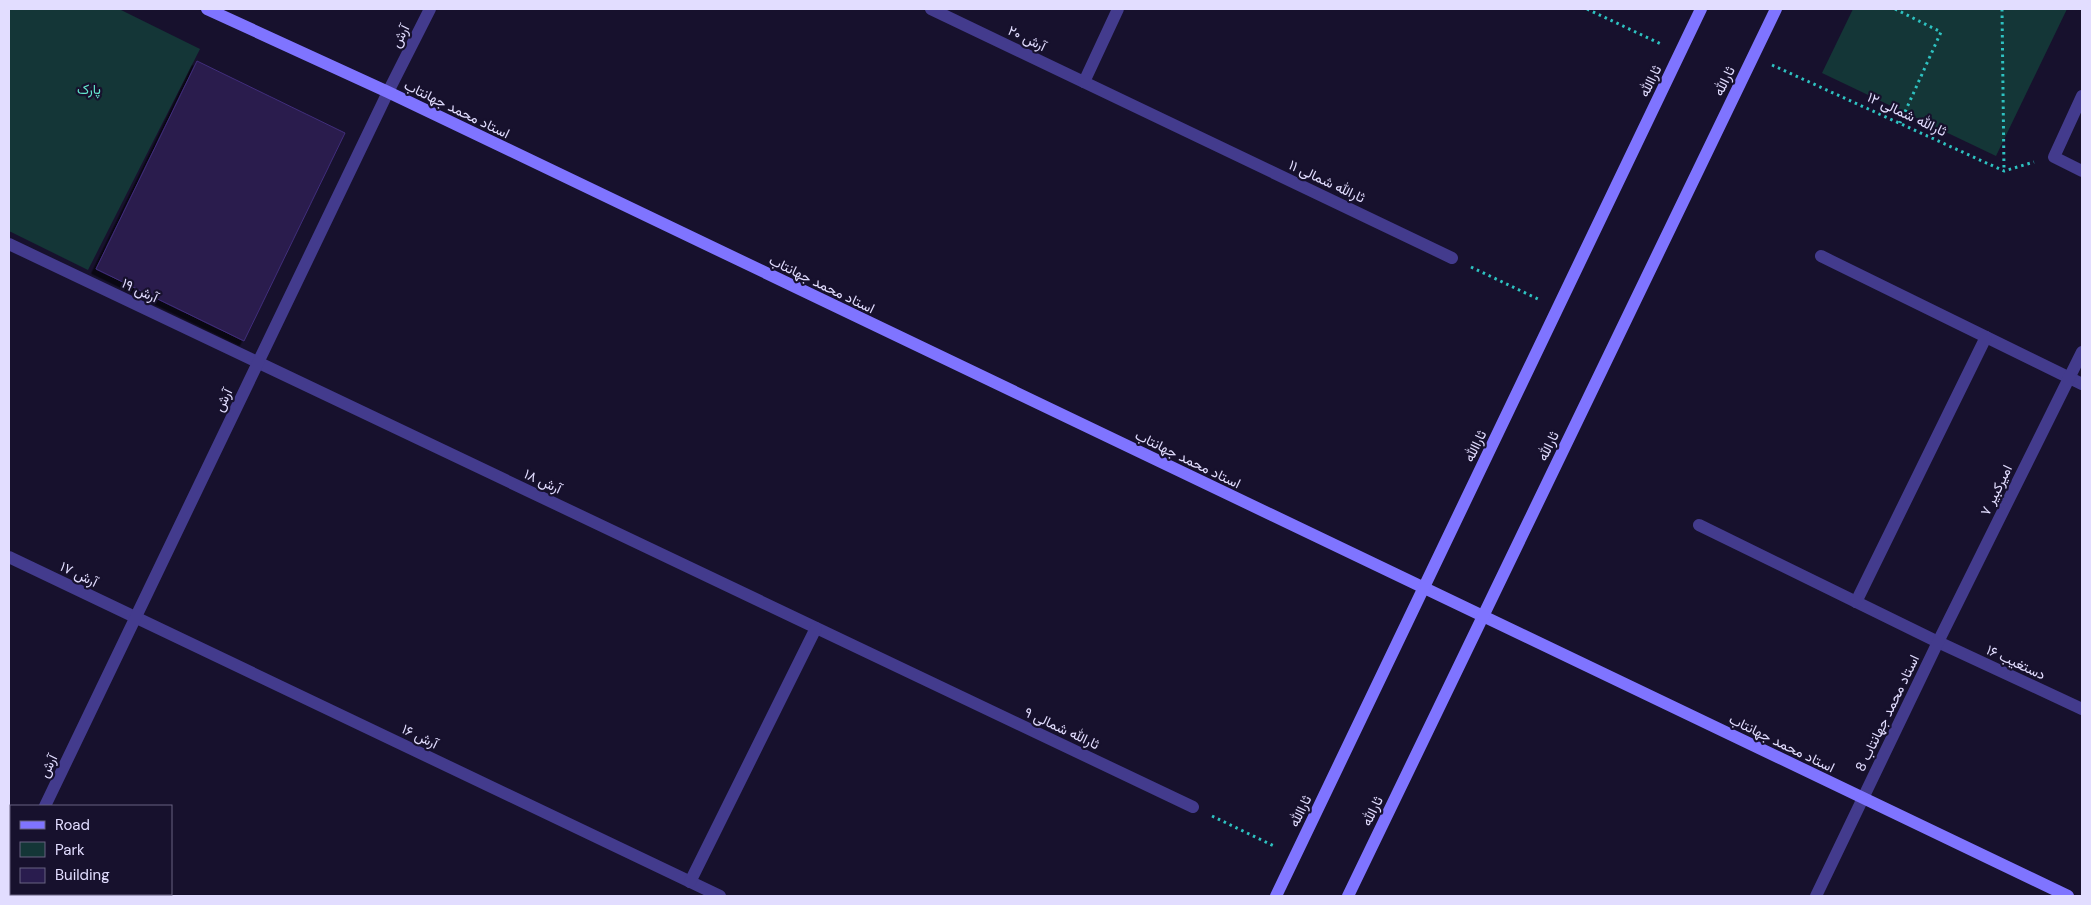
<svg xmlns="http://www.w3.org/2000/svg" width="2091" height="905" font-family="'DM Sans',Vazirmatn,sans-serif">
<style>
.green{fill:#143637}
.building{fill:#291c4e;stroke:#412e7b;filter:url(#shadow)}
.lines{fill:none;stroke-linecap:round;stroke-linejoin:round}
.path{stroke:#2ec2c1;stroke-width:3;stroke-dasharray:2.5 4;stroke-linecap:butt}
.street{stroke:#433b8d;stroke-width:12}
.secondary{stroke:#7f74ff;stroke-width:12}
.labels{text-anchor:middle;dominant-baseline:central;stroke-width:4.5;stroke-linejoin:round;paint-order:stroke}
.street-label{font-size:14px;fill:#e2ddff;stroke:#17112d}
.park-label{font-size:14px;fill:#64e4cb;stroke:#17112d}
</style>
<defs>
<filter id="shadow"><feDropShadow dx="-4.5" dy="4.5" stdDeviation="0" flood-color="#0009"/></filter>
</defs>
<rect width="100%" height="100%" fill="#17112d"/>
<!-- green -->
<g class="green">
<polygon points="9,9 119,9 200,49 88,270 9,231"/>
<polygon points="1853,9 2067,9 1996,156 1822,73"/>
</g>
<!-- building -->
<polygon class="building" points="197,61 345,133 244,341 96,269"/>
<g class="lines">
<!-- path -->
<g class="path">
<polyline points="1587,9 1661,44"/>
<polyline points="1895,9 1941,32 1900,123"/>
<polyline points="2002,9 2004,171"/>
<polyline points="1772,65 2004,171 2034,162"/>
<polyline points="1471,267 1538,299"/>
<polyline points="1212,816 1276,847"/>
</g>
<!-- street -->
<g class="street">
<polyline points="931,9 1452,258"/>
<polyline points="1084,82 1118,9"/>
<polyline points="2082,96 2054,157 2082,171"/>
<polyline points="9,244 1193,807"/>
<polyline points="1821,256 2082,384"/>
<polyline points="1699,525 1938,642 2082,709"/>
<polyline points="9,557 720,896"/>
<polyline points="1856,602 1986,337"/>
<polyline points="45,806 388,92 430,9"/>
<polyline points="690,882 816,628"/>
<polyline points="9,883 11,878"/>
<polyline points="9,894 12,896"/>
<polyline points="1816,896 1938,642 2082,352"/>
</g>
<!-- secondary -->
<g class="secondary">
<polyline points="207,9 388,92 2068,896"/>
<polyline points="1276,896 1701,9"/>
<polyline points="1348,896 1776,9"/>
</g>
</g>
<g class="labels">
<!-- street labels -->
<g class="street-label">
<text transform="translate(400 36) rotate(-63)">آرش</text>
<text transform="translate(1027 38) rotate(26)">آرش ۲۰</text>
<text transform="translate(1650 81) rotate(-64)">ثاراالله</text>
<text transform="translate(1724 81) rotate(-64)">ثارالله</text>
<text transform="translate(457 109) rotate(26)">استاد محمد جهانتاب</text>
<text transform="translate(1907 114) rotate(25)">ثارالله شمالی ۱۲</text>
<text transform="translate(1327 181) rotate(25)">ثارالله شمالی ۱۱</text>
<text transform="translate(822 284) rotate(26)">استاد محمد جهانتاب</text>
<text transform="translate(140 290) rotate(25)">آرش ۱۹</text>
<text transform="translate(223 400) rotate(-64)">آرش</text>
<text transform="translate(1475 446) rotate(-64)">ثاراالله</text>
<text transform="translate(1548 446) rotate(-64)">ثارالله</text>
<text transform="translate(1188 459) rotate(26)">استاد محمد جهانتاب</text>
<text transform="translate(543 481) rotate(25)">آرش ۱۸</text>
<text transform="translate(1996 490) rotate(-64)">امیرکبیر ۷</text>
<text transform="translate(79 574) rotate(26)">آرش ۱۷</text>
<text transform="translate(2016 662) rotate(25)">دستغیب ۱۶</text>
<text transform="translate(1887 713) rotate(-64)">استاد محمد جهانتاب 8</text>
<text transform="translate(1062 728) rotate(25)">ثارالله شمالی ۹</text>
<text transform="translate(420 736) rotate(26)">آرش ۱۶</text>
<text transform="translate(1782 743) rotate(26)">استاد محمد جهانتاب</text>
<text transform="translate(48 766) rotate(-64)">آرش</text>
<text transform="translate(1300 811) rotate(-64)">ثاراالله</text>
<text transform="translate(1372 811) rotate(-64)">ثارالله</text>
</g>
<!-- park labels -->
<g class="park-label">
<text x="89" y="89">پارک</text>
</g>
</g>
<!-- border -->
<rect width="2091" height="905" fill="none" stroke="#e2ddff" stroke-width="20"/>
<!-- legend -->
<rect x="10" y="805" width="162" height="90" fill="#17112d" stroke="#686381"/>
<rect x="20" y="821" width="25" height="8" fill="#7f74ff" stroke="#686381"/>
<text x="55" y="830" font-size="15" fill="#e2ddff">Road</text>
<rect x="20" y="842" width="25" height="15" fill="#143637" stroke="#686381"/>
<text x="55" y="855" font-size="15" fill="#e2ddff">Park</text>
<rect x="20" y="868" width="25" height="15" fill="#291c4e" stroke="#686381"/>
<text x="55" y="880" font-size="15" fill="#e2ddff">Building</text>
</svg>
